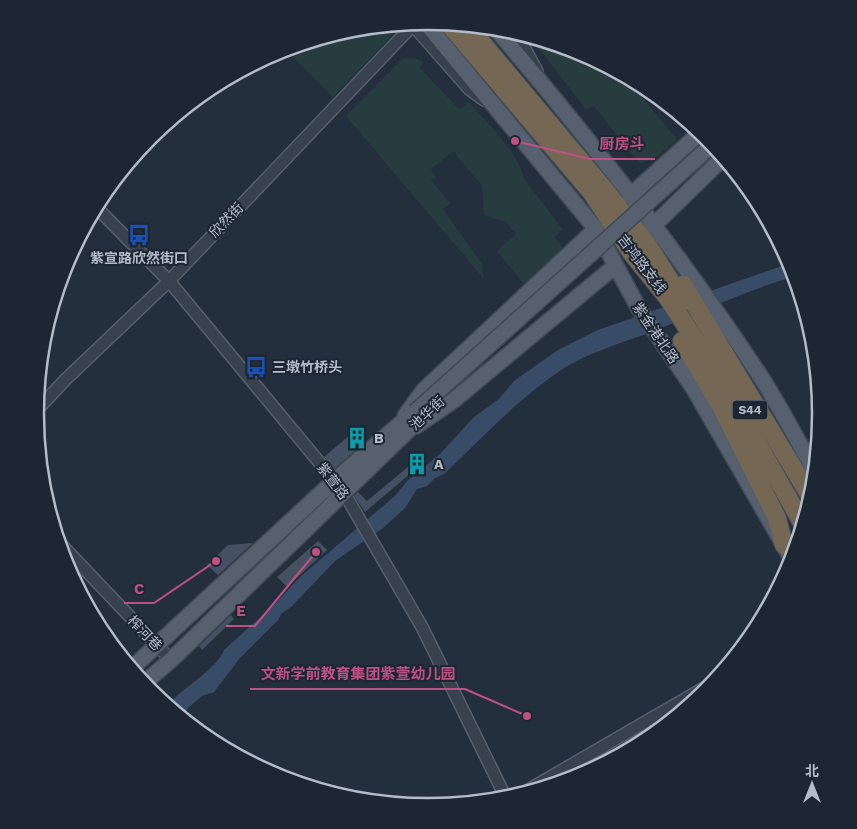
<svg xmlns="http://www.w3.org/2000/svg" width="857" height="829" font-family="'Work Sans','Noto Sans SC',sans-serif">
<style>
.green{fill:#263c3f}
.water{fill:#394c67}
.building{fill:#455162}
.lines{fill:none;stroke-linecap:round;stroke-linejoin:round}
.minor-casing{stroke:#565f6c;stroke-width:14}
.major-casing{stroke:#414a57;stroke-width:18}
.highway-casing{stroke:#434c59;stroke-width:20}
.minor{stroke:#38414e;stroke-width:11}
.major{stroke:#56606e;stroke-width:15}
.highway{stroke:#746855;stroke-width:18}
.major-bridge-casing{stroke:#414a57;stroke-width:18;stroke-linecap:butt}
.major-bridge{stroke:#56606e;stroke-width:15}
.labels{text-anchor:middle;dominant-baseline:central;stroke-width:4;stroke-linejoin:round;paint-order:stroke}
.shield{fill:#1d2633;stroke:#878f9c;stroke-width:1}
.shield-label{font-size:12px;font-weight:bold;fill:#b4bcc9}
.street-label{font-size:14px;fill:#b4bcc9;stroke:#1d2633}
.poi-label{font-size:14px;font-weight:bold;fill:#b4bcc9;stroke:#1d2633;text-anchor:start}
.rim{fill:none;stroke:#b4bcc9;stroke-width:2.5}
.leader{fill:none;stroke:#bd5182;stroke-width:2}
.callout-dot{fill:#bd5182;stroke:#1d2633;stroke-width:2}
.callout-label{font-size:15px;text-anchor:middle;font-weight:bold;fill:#bd5182;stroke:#1d2633;stroke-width:4;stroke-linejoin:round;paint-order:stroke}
</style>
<rect width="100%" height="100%" fill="#242f3e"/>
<!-- green -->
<g class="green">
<polygon points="392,25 397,30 333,97 285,49 352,29"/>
<polygon points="542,40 579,51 625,76 677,140 653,159 641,163 633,155 594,106 586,109 536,45"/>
<path d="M403,58l14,1 6,3 -3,6 40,42 9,-8c20,23 47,48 56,78l38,50 -9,7 12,14 -41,34 -28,-34 19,-17 -10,-12 -22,-7 -2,-29 -29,-35 -22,18 5,8 -5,3 20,24 -8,5 39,55 1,14 -137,-162z"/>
</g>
<!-- water -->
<path class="water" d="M791,263l4,13c-48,14 -94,36 -141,55 -34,13 -70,22 -100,44 -40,28 -74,65 -110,99l-9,4 -8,8 -10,3 -12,19 -22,20 -48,33 -44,46 -9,6 -4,7 -38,38 -26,34 -12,4 -14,12 -6,10 -15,-12c14,-17 51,-38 57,-56l52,-47 24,-26 96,-82 11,-14 33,-27 34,-37 25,-18 15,-18 44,-31 40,-20z"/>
<!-- building -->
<g class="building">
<polygon points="358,432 361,432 365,436 355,444 358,448 334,469 324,457 350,435 352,438"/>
<polygon points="420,457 424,462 365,512 354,496 358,492 367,501"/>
<polygon points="318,541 327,550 287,587 277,577"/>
<polygon points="253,543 218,575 207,565 228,545"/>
<polygon points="231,615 234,619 202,650 199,646"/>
</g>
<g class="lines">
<!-- minor casing -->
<g class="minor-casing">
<g id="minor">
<polyline points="411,23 469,89 484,100"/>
<polyline points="511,30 525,49 537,71"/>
<polyline points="96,207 169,281 343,491 422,627 507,800"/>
<polyline points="36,411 65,380 169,281 413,25"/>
<polyline points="58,541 171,660"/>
<polyline points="516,797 716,681"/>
</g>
</g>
<!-- major casing -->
<g class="major-casing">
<g id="major">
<polyline points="425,22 596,229 638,307 694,389 793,561"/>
<path d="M495,28c94,110 184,225 264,346 21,32 38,66 57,99"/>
<polyline points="630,196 701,132"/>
<polyline points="653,226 724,157"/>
<polyline points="405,416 424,390 596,229"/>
<polyline points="416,426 454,400 615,266"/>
<polyline points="131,669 334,481 408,417"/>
<polyline points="143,684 171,660 422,417"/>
</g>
</g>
<!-- highway casing -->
<g class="highway-casing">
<g id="highway">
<polyline points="448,23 592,193 631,252 668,298 728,391 804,526"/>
<polyline points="467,25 605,190 647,244 683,301"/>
<polyline points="683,285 812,499"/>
<polyline points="682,341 720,404 777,518 784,545"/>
</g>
</g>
<!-- minor -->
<use href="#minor" class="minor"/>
<!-- major -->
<use href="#major" class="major"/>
<!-- highway -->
<use href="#highway" class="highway"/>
<!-- major-bridge casing -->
<g class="major-bridge-casing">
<polyline id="major-bridge" points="415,412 713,144"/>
</g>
<!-- major-bridge -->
<use href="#major-bridge" class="major-bridge"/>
</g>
<!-- icons -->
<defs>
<g id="bus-bare" transform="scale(1.725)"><path d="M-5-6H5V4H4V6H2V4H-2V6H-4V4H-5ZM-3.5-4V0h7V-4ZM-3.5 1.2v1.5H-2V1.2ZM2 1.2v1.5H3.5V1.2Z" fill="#1a4fb4" stroke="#1d2633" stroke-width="2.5" paint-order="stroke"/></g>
<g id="building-bare" transform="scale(1.725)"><path d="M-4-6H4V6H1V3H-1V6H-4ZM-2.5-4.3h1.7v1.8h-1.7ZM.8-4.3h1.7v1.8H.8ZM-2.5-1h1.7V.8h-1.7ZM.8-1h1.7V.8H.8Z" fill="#0f9aa8" stroke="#1d2633" stroke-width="2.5" paint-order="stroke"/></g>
</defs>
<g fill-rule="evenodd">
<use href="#bus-bare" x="139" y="235"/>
<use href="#bus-bare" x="256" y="367"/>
<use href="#building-bare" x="357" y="438"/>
<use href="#building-bare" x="417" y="464"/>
</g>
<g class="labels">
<!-- shield labels -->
<rect class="shield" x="732.5" y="400.5" width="35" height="19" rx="4"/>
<g class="shield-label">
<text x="750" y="410">S44</text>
</g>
<!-- street labels -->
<g class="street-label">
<text transform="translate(226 220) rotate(-46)">欣然街</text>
<text transform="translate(642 264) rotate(53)">吉鸿路支线</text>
<text transform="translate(656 333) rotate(56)">紫金港北路</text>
<text transform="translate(427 413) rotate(-43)">池华街</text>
<text transform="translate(333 481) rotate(53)">紫萱路</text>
<text transform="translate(145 633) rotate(46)">榨河巷</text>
</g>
<!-- poi labels -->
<g class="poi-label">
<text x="139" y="258" text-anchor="middle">紫宣路欣然街口</text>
<text x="272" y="367">三墩竹桥头</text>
<text x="374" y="438">B</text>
<text x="434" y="464">A</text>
</g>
</g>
<!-- crop -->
<path d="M0 0H857V829H0ZM44 414a384 384 0 1 1 768 0a384 384 0 1 1-768 0Z" fill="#1d2633" fill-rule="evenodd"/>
<path class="rim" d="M44 414a384 384 0 1 1 768 0a384 384 0 1 1-768 0Z"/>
<!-- callouts -->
<path class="leader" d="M515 141L590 159H655M216 561L154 603H124M316 552L255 626H226M527 716L465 689H250"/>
<g class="callout-dot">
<circle cx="515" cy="141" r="5"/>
<circle cx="216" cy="561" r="5"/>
<circle cx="316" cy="552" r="5"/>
<circle cx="527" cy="716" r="5"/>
</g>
<g class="callout-label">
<text x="622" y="149">厨房斗</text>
<text x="139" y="594">C</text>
<text x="241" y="616">E</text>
<text x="358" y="679">文新学前教育集团紫萱幼儿园</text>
</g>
<!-- north arrow -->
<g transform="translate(812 784)" stroke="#1d2633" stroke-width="4" paint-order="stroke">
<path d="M0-4L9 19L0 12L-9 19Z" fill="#b4bcc9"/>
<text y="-8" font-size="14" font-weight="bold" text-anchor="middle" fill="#b4bcc9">北</text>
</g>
</svg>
